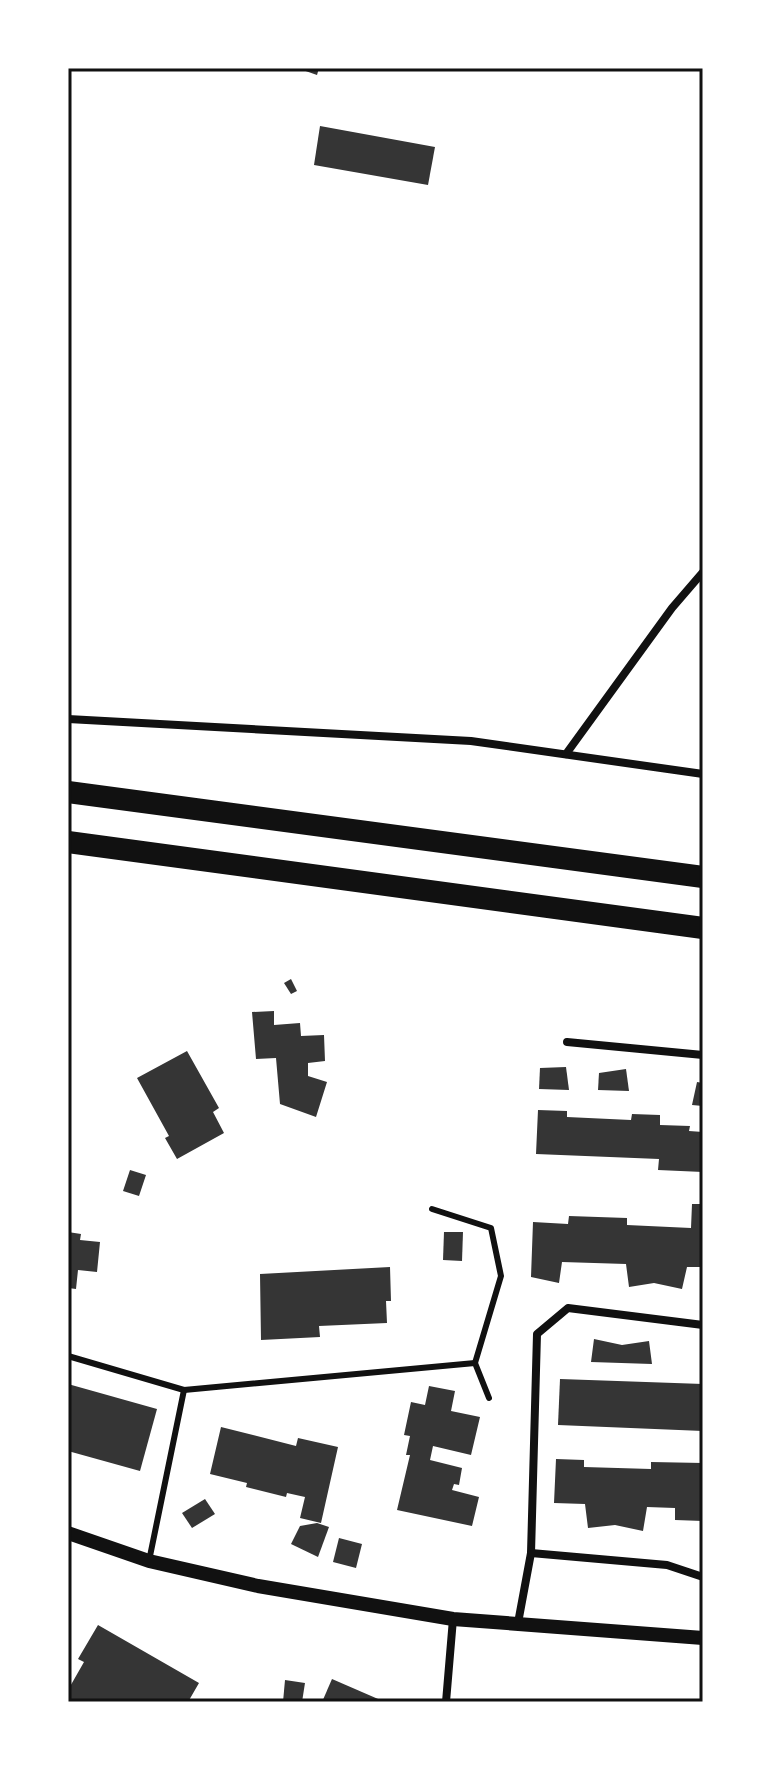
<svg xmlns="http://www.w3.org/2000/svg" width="771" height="1770" font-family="Montserrat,sans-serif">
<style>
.building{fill:#353535}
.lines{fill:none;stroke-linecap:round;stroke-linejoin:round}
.service{stroke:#111;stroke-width:6}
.minor{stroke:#111;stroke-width:8}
.tertiary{stroke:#111;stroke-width:14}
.trunk{stroke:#111;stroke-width:22}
.neatline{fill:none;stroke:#111;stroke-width:3}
</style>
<rect width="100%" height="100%" fill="#fff"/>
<!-- building -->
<g class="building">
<polygon points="297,68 319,68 317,75"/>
<polygon points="320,126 435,147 428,185 314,165"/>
<polygon points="291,979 297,991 291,994 284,983"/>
<polygon points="274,1011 274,1025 300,1023 301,1036 324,1035 325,1061 308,1063 308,1076 327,1082 316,1117 280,1104 276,1058 256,1059 252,1012"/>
<polygon points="187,1051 219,1108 213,1112 224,1133 177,1159 165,1138 169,1136 137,1078"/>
<polygon points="566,1067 569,1090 539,1089 540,1068"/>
<polygon points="626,1069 629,1091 598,1090 599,1073"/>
<polygon points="697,1082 703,1083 703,1106 692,1105"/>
<polygon points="538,1110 567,1111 567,1117 631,1120 632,1114 660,1115 660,1125 690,1126 689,1131 703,1132 703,1172 658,1170 659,1159 536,1154"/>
<polygon points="130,1170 146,1175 139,1196 123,1191"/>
<polygon points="692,1204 703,1204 703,1267 687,1267 682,1289 654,1283 629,1287 626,1264 562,1262 559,1283 531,1277 533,1222 568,1224 569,1216 627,1218 627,1225 691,1228"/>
<polygon points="68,1232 81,1234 80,1240 100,1242 97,1272 78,1270 76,1289 68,1288"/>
<polygon points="444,1232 463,1232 462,1261 443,1260"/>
<polygon points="390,1267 391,1301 386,1301 387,1323 319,1326 320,1337 261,1340 260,1274"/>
<polygon points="594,1339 622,1345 649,1341 652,1364 591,1362"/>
<polygon points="560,1379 703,1384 703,1431 558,1425"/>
<polygon points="68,1384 157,1409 140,1471 68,1451"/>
<polygon points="429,1386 455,1391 451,1411 480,1417 471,1455 433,1446 430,1460 462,1468 459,1485 454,1484 452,1490 479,1497 472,1526 397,1510 410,1455 406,1455 410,1436 404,1435 411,1402 425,1405"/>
<polygon points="221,1427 296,1446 298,1438 338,1447 321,1523 300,1518 305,1497 287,1493 286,1497 246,1487 247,1483 210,1474"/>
<polygon points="556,1459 584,1460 584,1467 651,1469 651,1462 703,1463 703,1521 675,1520 675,1508 647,1507 643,1531 615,1525 588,1528 585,1504 554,1503"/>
<polygon points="205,1499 215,1514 192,1528 182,1513"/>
<polygon points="317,1523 329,1527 318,1557 291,1544 300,1526"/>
<polygon points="339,1538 362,1544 356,1568 333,1562"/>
<polygon points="98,1625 199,1683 188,1702 68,1702 68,1690 84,1662 78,1659"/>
<polygon points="332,1679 385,1702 322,1702"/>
<polygon points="285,1680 305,1683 302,1702 283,1702"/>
</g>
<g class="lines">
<!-- service -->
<g class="service">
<polyline points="432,1209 491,1228 501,1276 475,1363"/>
<polyline points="68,1356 184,1390 149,1561"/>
<polyline points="184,1390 475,1363 489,1398"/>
</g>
<!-- minor -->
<g class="minor">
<polyline points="68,719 471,741 703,774"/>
<polyline points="566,754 672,608 703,572"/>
<polyline points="567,1042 703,1055"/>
<polyline points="531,1553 667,1565 703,1577"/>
<polyline points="518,1623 531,1553 537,1334 568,1308 703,1325"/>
<polyline points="446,1702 453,1619"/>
</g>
<!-- tertiary -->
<polyline class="tertiary" points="68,1533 149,1561 258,1586 453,1619 703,1638"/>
<!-- trunk -->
<g class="trunk">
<polyline points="68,792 703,877"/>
<polyline points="68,842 703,928"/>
</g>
</g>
<!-- border -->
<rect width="771" height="1770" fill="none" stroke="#ffffff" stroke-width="140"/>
<rect x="70" y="70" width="631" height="1630" class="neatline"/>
</svg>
